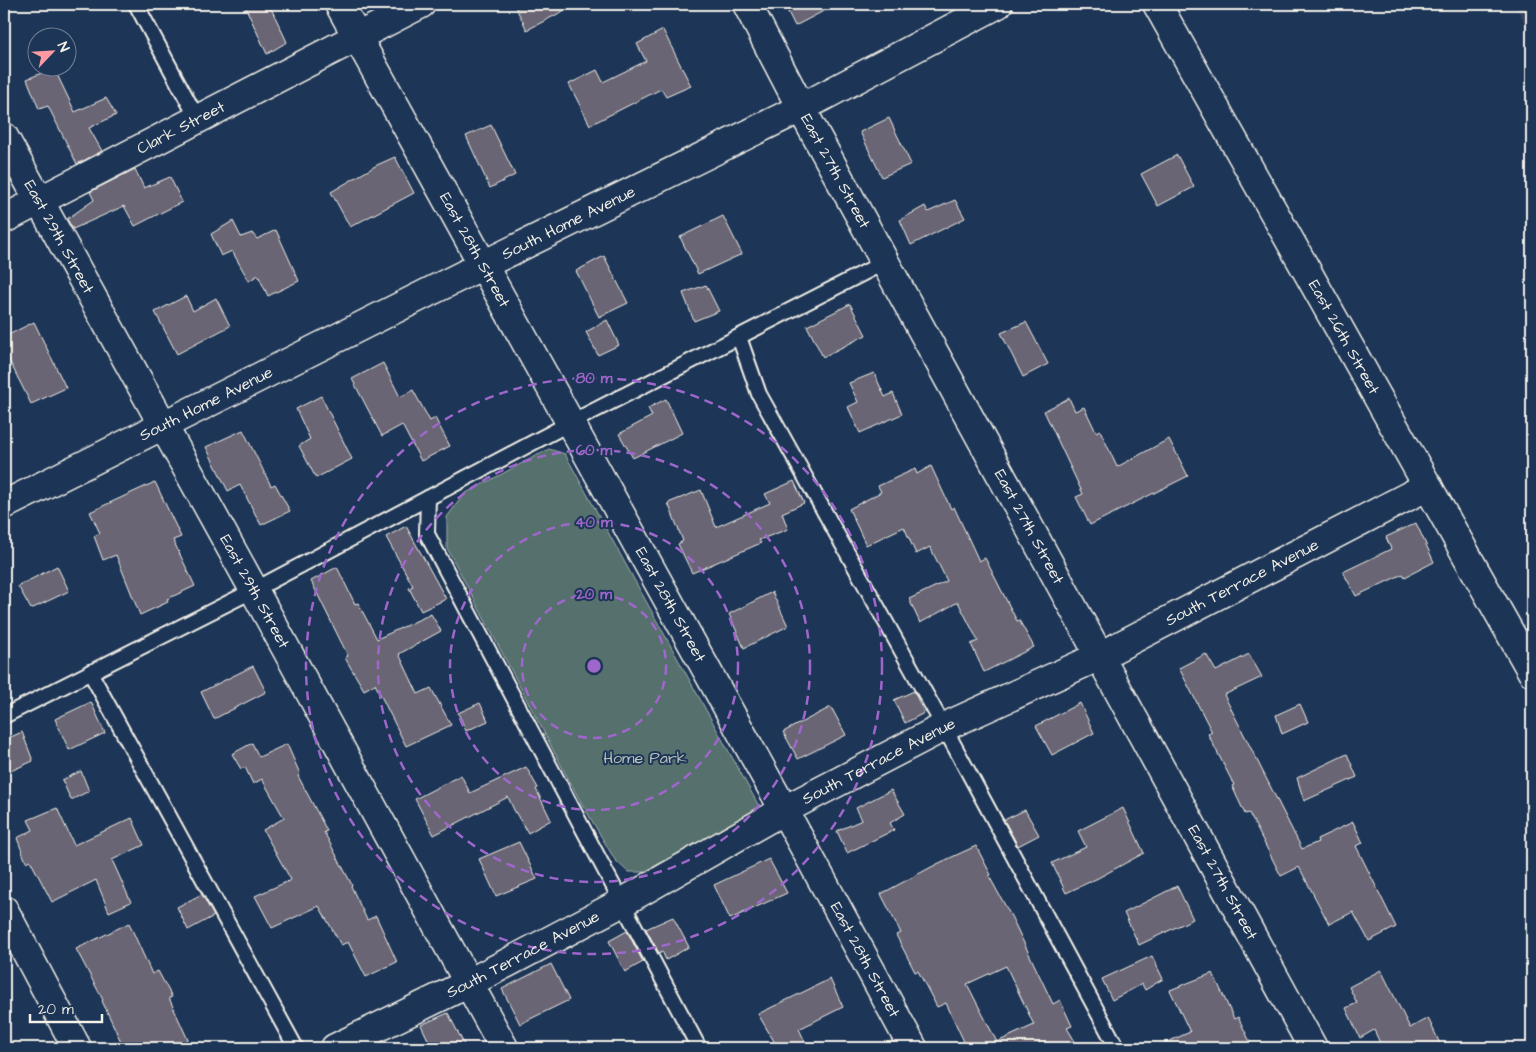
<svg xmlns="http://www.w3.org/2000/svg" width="1536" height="1052" font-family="'Architects Daughter',sans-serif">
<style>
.built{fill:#344360}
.green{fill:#546f6d;stroke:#a4b0aa}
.building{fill:#696574;stroke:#f4f1e8;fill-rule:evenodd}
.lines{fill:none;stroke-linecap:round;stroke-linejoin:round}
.service-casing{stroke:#f4f1e8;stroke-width:18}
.minor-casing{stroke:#f4f1e8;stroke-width:31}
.service{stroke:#1d3557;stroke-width:14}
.minor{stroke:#1d3557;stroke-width:28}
.ring{fill:none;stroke:#9f67cb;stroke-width:2.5;stroke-dasharray:9 6}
.labels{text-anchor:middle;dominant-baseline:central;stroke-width:4;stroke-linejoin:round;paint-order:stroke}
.street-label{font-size:16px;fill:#f4f1e8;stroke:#1d3557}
.park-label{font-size:16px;fill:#bcc4bd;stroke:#1d3557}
.centre{fill:#9f67cb;stroke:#1d3557;stroke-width:2.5}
.ring-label{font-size:15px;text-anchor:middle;font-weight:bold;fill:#9f67cb;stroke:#1d3557;stroke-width:4;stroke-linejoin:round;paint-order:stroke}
</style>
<rect width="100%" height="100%" fill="#1d3557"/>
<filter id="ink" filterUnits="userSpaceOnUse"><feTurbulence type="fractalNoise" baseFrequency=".02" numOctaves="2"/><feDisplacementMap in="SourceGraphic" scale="10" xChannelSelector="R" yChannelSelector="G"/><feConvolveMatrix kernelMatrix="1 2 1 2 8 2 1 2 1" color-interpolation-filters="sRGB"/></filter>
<g filter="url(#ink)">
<!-- built -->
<polygon class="built" points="1515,4 1532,4 1532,38"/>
<!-- green -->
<polygon class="green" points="549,449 565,454 760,808 644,872 628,872 615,860 578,797 447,548 447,517 464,494"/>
<!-- building -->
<g class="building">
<polygon points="244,4 269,4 287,42 267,54"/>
<polygon points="514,4 577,4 527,30"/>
<polygon points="784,4 837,4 795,26"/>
<polygon points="663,30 691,86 666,97 661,89 590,125 569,84 597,70 603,82 646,61 637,44"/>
<polygon points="54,68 75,112 106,98 116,115 89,128 102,151 77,164 48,106 39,109 27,79"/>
<polygon points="889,118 911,164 882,177 860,132"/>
<polygon points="491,125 515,175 490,188 466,136"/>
<polygon points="1177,155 1194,187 1158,206 1141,174"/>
<polygon points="395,157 414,193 350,227 331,192 377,165"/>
<polygon points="135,169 144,188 170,177 182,202 135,226 124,206 73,229 67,219 94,200 90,192"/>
<polygon points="955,200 965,218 911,245 900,220 925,206 928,212"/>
<polygon points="723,216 742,254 698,274 680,237"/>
<polygon points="233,221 241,237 252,233 257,239 276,230 299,281 268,296 258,275 249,281 232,251 221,256 211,234"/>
<polygon points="604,256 628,303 599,317 576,271"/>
<polygon points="706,285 719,311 694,321 683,293"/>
<polygon points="186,296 193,311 216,298 230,326 177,354 155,312"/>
<polygon points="850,304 866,335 823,357 807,326"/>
<polygon points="607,320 619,345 598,355 586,332"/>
<polygon points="34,322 66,388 31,404 4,350 4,337"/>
<polygon points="1026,322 1048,364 1023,377 1001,333"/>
<polygon points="383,363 400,397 413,390 430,421 435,418 450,446 421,461 402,425 382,436 352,379"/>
<polygon points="874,373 885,397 893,393 902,414 860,433 848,407 858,402 849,383"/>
<polygon points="321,396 352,459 316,478 299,446 310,439 296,409"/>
<polygon points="1069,398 1075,411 1084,407 1096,432 1100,430 1117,467 1169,439 1188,476 1090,525 1076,497 1083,494 1044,411"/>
<polygon points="666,399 682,433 633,458 619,434 652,416 648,408"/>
<polygon points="243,430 271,486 275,484 290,511 261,525 240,485 228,491 206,447"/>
<polygon points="931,466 951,509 954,507 979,561 985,558 1017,621 1019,620 1034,647 984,672 971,644 978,641 958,602 920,623 909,599 947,581 930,547 916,554 904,527 866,545 849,509 881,492 878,486 915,469 917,474"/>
<polygon points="794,481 804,503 782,513 788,529 759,540 761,543 692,573 678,544 683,541 668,503 701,490 716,527 770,503 765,494"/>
<polygon points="155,482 181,537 173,540 195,586 167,599 168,602 140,615 116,555 103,560 94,536 100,533 90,512"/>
<polygon points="1416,523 1434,562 1405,577 1403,574 1356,596 1343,572 1391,549 1386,537"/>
<polygon points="406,526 446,599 421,611 409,588 413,586 386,537"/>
<polygon points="57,566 69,591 31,609 18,586"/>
<polygon points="337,567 355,604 358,603 377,639 431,614 441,631 399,654 418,694 431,688 451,725 406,746 375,684 364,690 345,658 348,656 311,581"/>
<polygon points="772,592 788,626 744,648 729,614"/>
<polygon points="1206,654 1216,671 1249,654 1262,677 1224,695 1302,849 1318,842 1317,839 1353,822 1363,843 1356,846 1396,927 1369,941 1353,912 1329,924 1299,867 1281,876 1249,813 1245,814 1232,786 1234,785 1208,734 1212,732 1179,668"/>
<polygon points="253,666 266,692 214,719 201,692"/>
<polygon points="914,691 924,713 905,723 894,700"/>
<polygon points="91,702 105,733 69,750 55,719"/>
<polygon points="480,703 488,721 466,731 458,713"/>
<polygon points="1080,703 1094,733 1052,755 1036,726"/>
<polygon points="1300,704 1308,722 1282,734 1276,715"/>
<polygon points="831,707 846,735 798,759 783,732"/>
<polygon points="22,732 33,761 4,774 4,740"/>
<polygon points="252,743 259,757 287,744 300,774 298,776 327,831 324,832 352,885 351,886 367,920 376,916 397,962 366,977 348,942 341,945 319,906 272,928 255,896 291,880 263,830 284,818 262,779 253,784 245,767 241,769 232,754"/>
<polygon points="1347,754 1357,777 1304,801 1297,778"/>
<polygon points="526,767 538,788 536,789 551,820 528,833 514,810 508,797 434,835 415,799 461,775 470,793"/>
<polygon points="81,771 89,791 71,800 62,780"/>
<polygon points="891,790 905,814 890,823 894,830 847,853 837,831 862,820 856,808"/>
<polygon points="57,808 74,845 132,818 144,845 112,860 131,902 109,912 96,880 52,902 30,860 26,862 17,838 33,830 28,820"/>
<polygon points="1123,808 1144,853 1098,878 1066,893 1052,863 1086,847 1078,831"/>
<polygon points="1025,810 1039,835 1018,846 1004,820"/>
<polygon points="519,842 537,879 496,896 479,859"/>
<path d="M976,846l15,29 -2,1 23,42 41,86 7,-4 12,26 -5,2 12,20h-112l-21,-45 -9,4 -19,-36 -3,1 -19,-37 5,-2 -20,-39 56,-30zM1006,966l28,59 -37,17 -30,-58z"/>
<polygon points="769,859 787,893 730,919 714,885"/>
<polygon points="1177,886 1193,919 1139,945 1124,913"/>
<polygon points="202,894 214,916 188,930 177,907"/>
<polygon points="673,917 689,947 666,960 662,951 659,953 646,929"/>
<polygon points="129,923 152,974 158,971 172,997 169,998 188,1040 173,1048 124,1048 102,1001 103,1000 76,949"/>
<polygon points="627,931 643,962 625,972 609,941"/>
<polygon points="1152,956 1163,979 1145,990 1142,984 1112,1000 1102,979"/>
<polygon points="551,964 569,1000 520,1024 502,989"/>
<polygon points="1381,970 1410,1028 1428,1018 1442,1048 1369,1048 1380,1043 1374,1030 1360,1038 1346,1008 1357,1003 1349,987"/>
<polygon points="1213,973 1234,1019 1238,1017 1253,1048 1154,1048 1190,1032 1170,990"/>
<polygon points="830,979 843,1007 799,1029 808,1048 778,1048 758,1014"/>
<polygon points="448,1013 466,1048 432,1048 421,1025"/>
</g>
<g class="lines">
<!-- service casing -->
<g class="service-casing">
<g id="service">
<polyline points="136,4 198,120"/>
<polyline points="739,337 759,394 944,727 1117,1048"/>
<polyline points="428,498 427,534 699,1048"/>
<polyline points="90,672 296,1048"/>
<polyline points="4,716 254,590 570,423 885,262"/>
</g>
</g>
<!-- minor casing -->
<g class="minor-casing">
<g id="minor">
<path id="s1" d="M339,4l445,806 129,238"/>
<path id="s2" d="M747,4l54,104 512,940"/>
<path id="s3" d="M1157,4l375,668"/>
<path id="s4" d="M4,137l250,453 250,458"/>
<path id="s5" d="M4,219l417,-215"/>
<path id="s6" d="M4,505l479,-240 318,-157 197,-104"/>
<polyline points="4,910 77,1048"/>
<path id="s7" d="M335,1048l134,-65 154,-81 161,-92 160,-83 156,-71 328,-170"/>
</g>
</g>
<!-- service -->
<use href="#service" class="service"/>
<!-- minor -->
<use href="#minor" class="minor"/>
</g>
</g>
<!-- distance rings -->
<g class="ring">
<circle cx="594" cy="666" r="72"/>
<circle cx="594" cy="666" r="144"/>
<circle cx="594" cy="666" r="216"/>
<circle cx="594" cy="666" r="288"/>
</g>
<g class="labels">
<!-- street labels -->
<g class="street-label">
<text stroke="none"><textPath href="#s5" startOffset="199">Clark Street</textPath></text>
<text stroke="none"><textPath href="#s2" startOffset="189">East 27th Street</textPath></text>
<text stroke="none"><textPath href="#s6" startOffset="631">South Home Avenue</textPath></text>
<text stroke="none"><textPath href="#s4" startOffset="114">East 29th Street</textPath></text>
<text stroke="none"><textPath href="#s1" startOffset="281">East 28th Street</textPath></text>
<text stroke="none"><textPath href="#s3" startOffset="382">East 26th Street</textPath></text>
<text stroke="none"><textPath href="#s6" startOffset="226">South Home Avenue</textPath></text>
<text stroke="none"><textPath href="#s2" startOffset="594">East 27th Street</textPath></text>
<text stroke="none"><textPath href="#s7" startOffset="1020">South Terrace Avenue</textPath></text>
<text stroke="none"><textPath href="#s4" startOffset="519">East 29th Street</textPath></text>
<text stroke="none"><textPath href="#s1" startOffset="686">East 28th Street</textPath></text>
<text stroke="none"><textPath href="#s7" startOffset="615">South Terrace Avenue</textPath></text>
<text stroke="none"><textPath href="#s2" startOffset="999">East 27th Street</textPath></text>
<text stroke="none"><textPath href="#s7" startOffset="210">South Terrace Avenue</textPath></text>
<text stroke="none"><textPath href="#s1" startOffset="1091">East 28th Street</textPath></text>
</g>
<!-- park labels -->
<g class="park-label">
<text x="645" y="758">Home Park</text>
</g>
</g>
<circle cx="594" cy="666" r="8" class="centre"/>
<g class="ring-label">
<text x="594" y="383">80 m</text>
<text x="594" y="455">60 m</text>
<text x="594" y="527">40 m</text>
<text x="594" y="599">20 m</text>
</g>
<!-- margin -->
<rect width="1536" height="1052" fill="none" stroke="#1d3557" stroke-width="20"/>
<rect x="10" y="10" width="1516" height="1032" fill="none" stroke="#f4f1e8" stroke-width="2" filter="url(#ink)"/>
<!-- north arrow -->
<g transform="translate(52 52) rotate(65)"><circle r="24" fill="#1d3557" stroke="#738091"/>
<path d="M0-4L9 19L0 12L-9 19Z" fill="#ff9aa2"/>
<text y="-8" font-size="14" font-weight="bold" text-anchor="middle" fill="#f4f1e8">N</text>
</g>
<!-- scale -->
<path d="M30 1014v8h72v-8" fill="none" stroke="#f4f1e8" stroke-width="2.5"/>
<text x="38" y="1014" font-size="15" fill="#f4f1e8" stroke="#1d3557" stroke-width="4" paint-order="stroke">20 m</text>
</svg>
